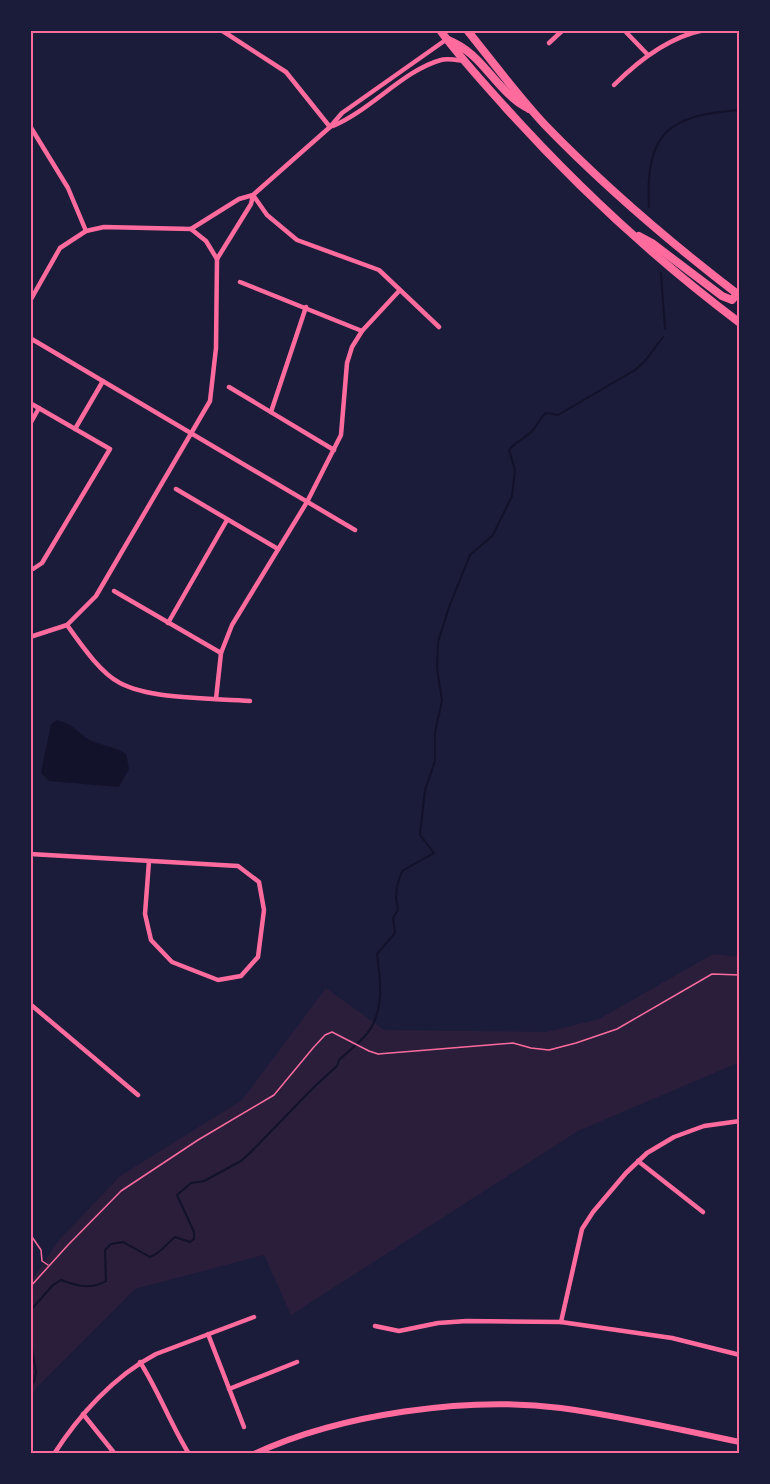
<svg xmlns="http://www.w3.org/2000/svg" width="770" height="1484" font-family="'Exo 2',sans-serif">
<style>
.green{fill:#2a1e3b}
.water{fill:#12122b}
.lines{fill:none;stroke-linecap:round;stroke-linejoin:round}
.stream{stroke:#12122b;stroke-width:2}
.path{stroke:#ff6b9d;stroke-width:1.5}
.minor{stroke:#ff6b9d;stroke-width:4.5}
.secondary{stroke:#ff6b9d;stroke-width:6}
.trunk{stroke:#ff6b9d;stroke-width:8}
.neatline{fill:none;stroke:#ff6b9d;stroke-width:2}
</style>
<rect width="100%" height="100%" fill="#1b1b3a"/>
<!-- green -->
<polygon class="green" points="713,954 740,957 740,1062 578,1131 291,1315 264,1255 135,1289 37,1387 30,1397 30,1283 59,1240 120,1176 242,1100 326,988 384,1030 546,1032 599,1019"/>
<!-- water -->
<path class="water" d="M57,720c16,3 20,13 33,20 12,6 24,6 36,14l3,15 -10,18 -70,-6 -8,-8 10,-49z"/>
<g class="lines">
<!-- stream -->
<g class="stream">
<path d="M649,207c-4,-75 20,-92 91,-97"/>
<polyline points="661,273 665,329"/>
<path d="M30,1311l23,-26 8,-5c16,6 30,10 45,1l-1,-31 6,-6 12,-2 27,15c11,-4 16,-13 25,-20l15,5 4,-3v-7l-17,-37 14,-12 13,-2 37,-20 11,-10 62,-64 23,-21 2,-6c8,-7 17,-15 25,-23 21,-22 17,-55 13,-83l18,-21 -2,-15 5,-8 -2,-12 1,-12 5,-15 32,-18 -14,-18 5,-45 10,-29v-29l7,-31 -5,-33 1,-26 11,-35 21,-52 23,-20 19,-39 3,-26 -6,-20c7,-9 17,-12 24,-20 5,-6 7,-12 13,-17l12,2 77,-45 10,-9 18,-24"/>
<polyline points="30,1337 36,1372 34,1382 30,1384"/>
</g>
<!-- path -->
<g class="path">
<polyline points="30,1234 41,1250 42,1261 48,1265"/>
<polyline points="30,1287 68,1245 121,1191 198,1140 274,1095 313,1048 325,1035 332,1032 369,1051 378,1054 513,1043 531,1048 549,1050 576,1043 617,1029 712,974 740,975"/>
</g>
<!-- minor -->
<g class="minor">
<polyline points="221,30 286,72 330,127"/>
<polyline points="624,30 648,55"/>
<polyline points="549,43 563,30"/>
<path d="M614,85c24,-24 55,-48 90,-55"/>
<polyline points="30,126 68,188 86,231"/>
<path d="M333,126c38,-16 71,-56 108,-66 6,-2 16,0 23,1"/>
<polyline points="253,195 267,215 297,240 379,270 439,327"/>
<polyline points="191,229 206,241 217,259"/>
<polyline points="240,282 362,331"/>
<polyline points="30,301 60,248 86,231 104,227 191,229 239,199 253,195 330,127 342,113 447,39"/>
<polyline points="30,338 355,530"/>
<polyline points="229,387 334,450"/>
<polyline points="30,403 110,449 42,563 33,569 30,567"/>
<polyline points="271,412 306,307"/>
<polyline points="30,424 39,408"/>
<polyline points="75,429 103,381"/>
<polyline points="176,489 278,549"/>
<polyline points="114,591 221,653"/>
<polyline points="168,623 227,520"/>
<path d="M67,625c13,18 33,48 53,58 32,17 94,15 130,18"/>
<polyline points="30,637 67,625 96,596 210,401 216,348 217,259 251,204 253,195"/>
<polyline points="216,699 221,653 232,625 307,502 341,435 347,363 352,347 362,331 399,291"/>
<polyline points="30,854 238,866 259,882 264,910 258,957 241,976 218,980 172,962 151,940 145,914 149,861"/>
<polyline points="30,1004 138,1095"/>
<polyline points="638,1161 703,1212"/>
<polyline points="561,1322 582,1229 593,1212 626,1173 647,1153 674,1137 704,1126 740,1121"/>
<polyline points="375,1326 399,1331 438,1323 467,1321 561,1322 672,1338 740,1355"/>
<polyline points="208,1334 244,1427"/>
<path d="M140,1362c19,30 30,61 49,92"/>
<polyline points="229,1389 297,1362"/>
<polyline points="83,1414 115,1454"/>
<path d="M54,1454c25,-39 60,-78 102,-100l98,-37"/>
</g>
<!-- secondary -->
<path class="secondary" d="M254,1454c86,-40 213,-58 307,-46 60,8 120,22 179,34"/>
<!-- trunk -->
<g class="trunk">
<path d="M440,30c20,28 43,52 65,77 71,79 150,152 235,216"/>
<path d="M467,30c25,31 50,65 78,95 60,62 127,119 195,171"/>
<path d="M448,40c32,13 41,38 66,59 4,4 10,7 15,10"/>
<polyline points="639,236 652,243 722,296 732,300 737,294"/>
</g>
</g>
<!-- border -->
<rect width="770" height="1484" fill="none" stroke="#1b1b3a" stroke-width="63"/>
<rect x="32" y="32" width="706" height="1420" class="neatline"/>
</svg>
